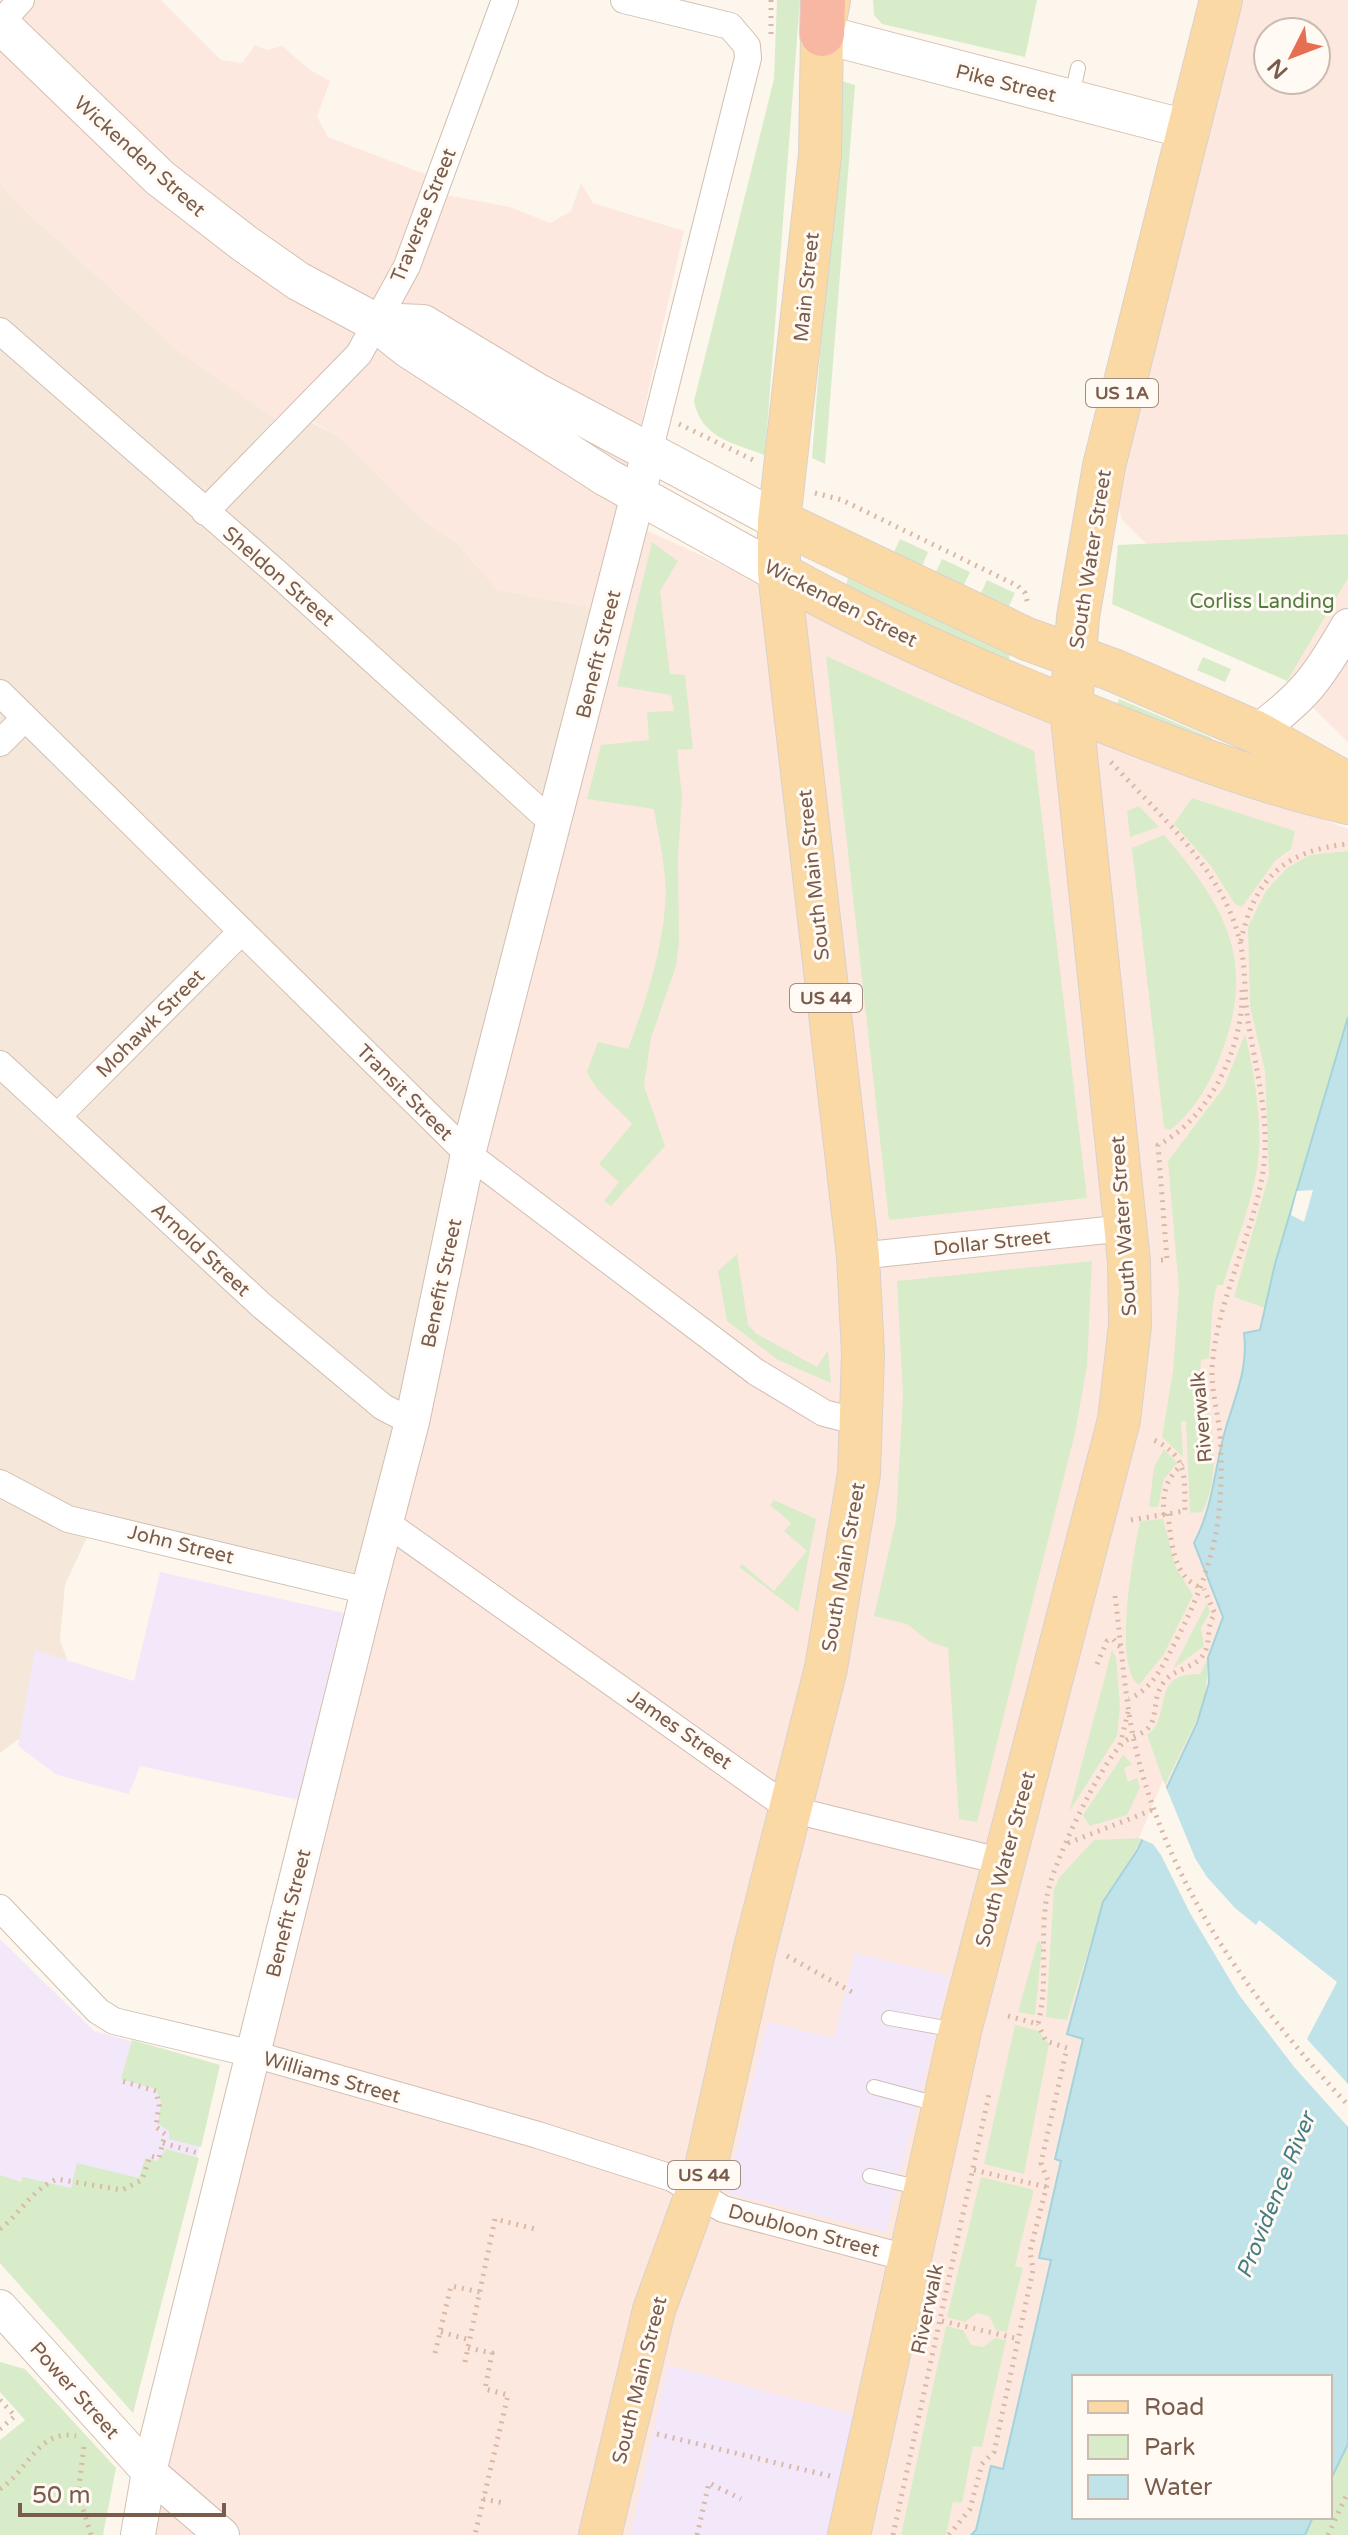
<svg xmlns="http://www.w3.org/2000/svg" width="1348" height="2535" font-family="'Varela Round',sans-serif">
  <rect width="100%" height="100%" fill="#fdf6ec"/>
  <!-- residential -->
  <path fill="#f5e8da" d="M0 183 15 201 185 356 339 437 427 523 455 541 498 590 596 608 363 1600 93 1524 65 1585 60 1640 68 1662 37 1725 0 1753Z"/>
  <!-- commercial -->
  <path fill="#fde8e0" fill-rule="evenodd" d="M0 0H161L221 60 242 63 255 45 267 50 282 46 310 70 330 81 317 117 328 137 440 180 446 195 510 207 550 223 571 211 581 183 593 203 684 231 620 518 596 608 498 590 455 541 427 523 339 437 296 412 282 424 185 356 15 201 0 183Z
    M1219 0H1348V742L1122 520 1118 504 1116 404ZM1268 32H1316V80H1268Z
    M644 529 1041 713 1348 829V2535H138L149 2472ZM1074 2377H1330V2517H1074Z"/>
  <!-- education -->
  <path fill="#f3e8fa" d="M160 1572 344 1613 299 1800 140 1766 129 1794 57 1775 18 1746 35 1650 134 1681Z
    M0 1939 94 2031 220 2065 133 2413 0 2263Z
    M855 1953 949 1976 886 2232 726 2193 767 2022 834 2038Z
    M668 2365 854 2415 834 2535H630Z"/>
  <!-- green -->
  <path fill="#d8ecc9" d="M777 0H800L765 455C733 443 701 438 694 401L774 79Z
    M873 0H1037L1025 57 882 24 874 15Z
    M841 81 855 85 825 464 812 458Z
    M1348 534V578L1287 681 1112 604 1118 545Z
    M900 539 928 552 922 566 894 552Z
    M652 542 678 561 660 591 670 674 685 675 693 749 677 750 682 796 678 858 679 943 676 966 651 1038 644 1086 665 1146 611 1206 604 1201 619 1182 599 1164 632 1124C616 1105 597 1094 587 1072L598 1042 628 1049C645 1003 661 956 665 907 668 875 659 840 654 809L587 799 601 745 649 740 647 712 674 711 671 695 617 686Z
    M942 559 970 572 964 585 936 572Z
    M848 578 1010 654 1008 662 846 585Z
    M987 580 1015 593 1009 606 981 593Z
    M826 656 1034 751 1087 1198 889 1220Z
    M1203 657 1231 669 1225 682 1197 670Z
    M1119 699 1212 738 1209 744 1116 708Z
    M1192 798 1295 831 1291 849 1275 861 1242 907 1235 904 1211 866 1174 824Z
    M1139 806 1159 827 1130 837 1127 811Z
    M1164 835C1227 908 1258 963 1219 1059 1210 1084 1191 1115 1170 1130L1164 1128 1132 848Z
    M1348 851V1017L1265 1308 1234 1297 1269 1175 1265 1071 1250 1006 1248 927 1266 891 1287 868 1310 855Z
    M1245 1034C1254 1070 1261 1115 1259 1152 1255 1197 1236 1242 1223 1285H1217C1210 1309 1212 1333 1209 1358L1201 1360 1199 1381 1206 1385C1210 1428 1223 1471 1202 1512L1190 1513 1186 1421H1181L1183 1457 1162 1437 1173 1371 1179 1290 1168 1161 1224 1087Z
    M737 1254 748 1325 757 1334 817 1367 828 1350 831 1383 778 1360 727 1321 718 1271Z
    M1092 1261 1087 1366 1075 1433 977 1822 959 1819 948 1648 930 1642 907 1624 874 1616 896 1520 903 1396 897 1281Z
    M1164 1449 1177 1463 1164 1479 1158 1507H1149L1154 1467Z
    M774 1500 816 1519 798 1612 739 1567 742 1564 774 1591 807 1551 784 1531 791 1523 770 1505Z
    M1163 1519 1176 1568 1193 1595 1164 1654 1139 1685C1112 1667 1134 1550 1140 1521Z
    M1207 1603 1210 1612 1201 1628 1204 1646 1173 1669Z
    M1112 1650 1116 1657 1120 1706 1117 1736 1069 1812Z
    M1208 1658 1205 1702 1165 1785 1147 1735C1174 1717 1148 1672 1200 1674Z
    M1123 1755 1132 1764 1124 1768 1128 1782 1137 1778 1140 1788 1127 1815 1090 1826 1083 1815Z
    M1143 1838 1103 1902 1067 2020 1046 2017 1054 1889 1059 1878 1094 1840Z
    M1038 1940 1042 1946 1035 2015 1018 2012Z
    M1015 2025 1039 2031 1049 2044 1024 2174 984 2164Z
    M132 2040 220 2065 201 2147 169 2139V2131L158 2124 161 2103 156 2089 121 2079Z
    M166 2149 199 2158 133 2413 0 2263V2175L21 2182 23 2177 71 2188 77 2163 139 2178 145 2158 157 2161Z
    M981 2177 1034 2190 1015 2266 1023 2268 1007 2332 996 2330 989 2316 977 2313 965 2322 947 2317Z
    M946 2326 963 2330 971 2345 983 2347 995 2338 1006 2340 982 2447 973 2446 962 2503 953 2502 946 2535H901Z
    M0 2362 25 2369 116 2468 103 2535H0V2440L25 2420 0 2392Z
    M1348 2444V2535H1305L1313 2517H1330V2481Z"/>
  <!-- water -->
  <path fill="#bfe3e8" stroke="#a5d3da" stroke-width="2" d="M1348 1017V2444L1330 2481V2377H1074V2517H1313L1305 2535H971L976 2530 991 2466 1003 2469 1051 2260 1039 2258 1061 2161 1055 2159 1083 2039 1067 2034 1103 1902 1138 1849 1197 1723 1209 1683 1208 1658 1223 1617 1194 1543C1216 1501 1214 1461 1229 1418 1238 1389 1248 1365 1244 1333L1260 1330 1275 1264Z"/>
  <!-- pier -->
  <path fill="#fdf6ec" d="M1313 1190 1304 1222 1291 1215 1297 1191Z
    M1163 1780 1195 1858 1207 1877 1235 1908 1256 1925 1259 1920 1337 1982 1307 2039 1348 2084V2127L1295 2068 1239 1995 1190 1913 1161 1855 1153 1844 1139 1838Z"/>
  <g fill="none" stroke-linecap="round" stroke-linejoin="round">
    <defs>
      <path id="service" d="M1071 99 1078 68
        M889 2018 956 2030
        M874 2087 941 2105
        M870 2176 921 2188"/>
      <path id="minor" d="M624 0 730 26 747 46 748 58 649 452
        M0 23 21 0
        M0 331 277 573 555 825
        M205 512 359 354 407 266 505 0
        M0 693 468 1154 756 1372 824 1413 863 1423
        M0 743 25 718
        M0 1064 261 1305 383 1407 412 1422
        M58 1116 242 931
        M858 1256 1126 1228
        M0 1483 68 1519 368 1591
        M388 1524 790 1809 1004 1862
        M0 1908 98 2011 114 2021 253 2054 538 2135 672 2178 723 2209 911 2259"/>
      <path id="tertiary" d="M1256 732C1305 696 1318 678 1348 626
        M0 2307 149 2472 222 2535
        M138 2535 149 2472 368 1591 412 1422 468 1154 649 452"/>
      <path id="secondary" d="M0 24 160 178 244 243 298 281 375 322 409 349 606 477 779 573
        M822 34 1190 130
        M375 322 423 324 536 392 779 521"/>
      <path id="primary" d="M779 521 1027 639 1113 670 1256 732 1348 784
        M779 573C873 626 972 669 1072 709 1162 745 1253 781 1348 803
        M600 2535 654 2310 706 2167 754 1952 826 1668 859 1474 863 1354 858 1256 779 573V521L820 155 822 34 829 1
        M849 2535 960 2031 1119 1420 1130 1325 1129 1262 1071 708 1078 617 1104 466 1221 0"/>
      <path id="motorway" d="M822 34 823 0"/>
    </defs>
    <!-- service casing -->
    <use href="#service" stroke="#d1beb0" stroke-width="16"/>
    <!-- minor casing -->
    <use href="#minor" stroke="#d1beb0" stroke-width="28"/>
    <!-- tertiary casing -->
    <use href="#tertiary" stroke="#d1beb0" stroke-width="36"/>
    <!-- secondary casing -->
    <use href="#secondary" stroke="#d6c0b0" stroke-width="40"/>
    <!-- primary casing -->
    <use href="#primary" stroke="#dad1cd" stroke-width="44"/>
    <!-- motorway casing -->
    <use href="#motorway" stroke="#dad1cd" stroke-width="46"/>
    <!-- path -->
    <path stroke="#d9b8a5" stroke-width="5" stroke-dasharray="2 6" stroke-linecap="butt" d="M771 0V35
      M679 424 753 460
      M815 493 842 500 1018 586 1025 593 1028 604
      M1111 762C1159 815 1224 871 1240 942 1246 968 1244 995 1248 1021 1256 1071 1272 1126 1262 1177 1251 1239 1220 1295 1213 1358 1209 1386 1218 1409 1220 1436 1225 1518 1214 1566 1177 1639 1164 1663 1154 1688 1129 1699
      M1241 941C1254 879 1285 850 1348 844
      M1161 1260H1167L1158 1145C1209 1119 1244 1047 1242 990
      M1168 1514C1171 1540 1173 1580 1203 1588
      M1164 1515C1162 1493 1166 1478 1183 1464
      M1131 1520 1185 1511C1184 1478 1189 1457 1154 1440
      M1115 1596C1121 1642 1124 1690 1133 1736 1163 1879 1250 2000 1348 2105
      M1097 1664 1107 1641 1113 1639 1120 1647
      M1120 1745 1128 1712
      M1068 1843 1155 1809
      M787 1956 852 1992
      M1008 2016 1038 2024C1049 1982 1039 1939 1047 1896 1052 1865 1100 1764 1123 1743 1131 1735 1147 1735 1152 1722 1157 1708 1154 1695 1164 1682 1173 1669 1195 1668 1203 1655 1212 1642 1205 1627 1215 1614L1204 1589
      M163 2143 198 2153
      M974 2170 1047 2187
      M0 2229C21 2213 31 2190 57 2179L122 2190 142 2180 150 2156 159 2158 165 2134 156 2127 159 2105 156 2091 118 2080
      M942 2321 1019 2339
      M441 2332 470 2340
      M468 2348 492 2353 485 2389 508 2395 475 2535
      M435 2353 451 2286 480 2292
      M465 2362 495 2219 539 2230
      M0 2400 15 2416 0 2429
      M657 2434 830 2476
      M84 2447 78 2493 91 2535
      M0 2489C27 2472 39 2428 76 2436
      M483 2499 504 2503
      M697 2535 709 2483 741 2499
      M893 2535 990 2090
      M949 2535 970 2509 982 2464 994 2452 1033 2270 1030 2251 1048 2181 1041 2163 1067 2048 1046 2041 1038 2024
      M1328 2535 1348 2492"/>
    <!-- service -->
    <use href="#service" stroke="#fff" stroke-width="14"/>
    <!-- minor -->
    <use href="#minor" stroke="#fff" stroke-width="26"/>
    <!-- tertiary -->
    <use href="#tertiary" stroke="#fff" stroke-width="34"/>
    <!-- secondary -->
    <use href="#secondary" stroke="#fff" stroke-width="38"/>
    <!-- primary -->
    <use href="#primary" stroke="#fbd9a5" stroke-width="42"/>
    <!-- motorway -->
    <use href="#motorway" stroke="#f7b7a3" stroke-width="44"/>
  </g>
  <g text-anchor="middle" stroke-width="6" stroke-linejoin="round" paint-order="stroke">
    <!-- shield labels -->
    <g fill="#fffaf3" stroke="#a28b7f" stroke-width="2">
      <rect x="1086" y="379" width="72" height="28" rx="6"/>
      <rect x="790" y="984" width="72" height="28" rx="6"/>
      <rect x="668" y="2161" width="72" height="28" rx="6"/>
    </g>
    <g font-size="18" font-weight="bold" fill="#7a5c4d">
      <text x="1122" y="399">US 1A</text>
      <text x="826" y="1004">US 44</text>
      <text x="704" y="2181">US 44</text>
    </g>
    <!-- street labels -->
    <g font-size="20" fill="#7a5c4d" stroke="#fffaf3">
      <text transform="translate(1006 83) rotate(14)" y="7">Pike Street</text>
      <text transform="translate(140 156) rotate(42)" y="7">Wickenden Street</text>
      <text transform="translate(423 215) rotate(-68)" y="7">Traverse Street</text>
      <text transform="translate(806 287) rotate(-84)" y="7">Main Street</text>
      <text transform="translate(1090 559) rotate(-81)" y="7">South Water Street</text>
      <text transform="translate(279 576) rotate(41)" y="7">Sheldon Street</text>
      <text transform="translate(841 603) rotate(27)" y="7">Wickenden Street</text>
      <text transform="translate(598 654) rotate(-76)" y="7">Benefit Street</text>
      <text transform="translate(813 875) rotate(-96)" y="7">South Main Street</text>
      <text transform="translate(150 1023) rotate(-45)" y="7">Mohawk Street</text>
      <text transform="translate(405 1092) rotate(45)" y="7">Transit Street</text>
      <text transform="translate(1123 1226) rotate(-94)" y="7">South Water Street</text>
      <text transform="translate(992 1242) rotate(-6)" y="7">Dollar Street</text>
      <text transform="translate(201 1249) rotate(43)" y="7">Arnold Street</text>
      <text transform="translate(441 1283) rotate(-78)" y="7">Benefit Street</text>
      <text transform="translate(1201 1417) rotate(-95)" y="7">Riverwalk</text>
      <text transform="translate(181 1544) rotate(14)" y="7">John Street</text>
      <text transform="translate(843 1567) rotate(-80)" y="7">South Main Street</text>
      <text transform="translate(680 1729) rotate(35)" y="7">James Street</text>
      <text transform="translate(1005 1859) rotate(-75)" y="7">South Water Street</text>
      <text transform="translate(288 1913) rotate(-76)" y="7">Benefit Street</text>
      <text transform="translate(332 2077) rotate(16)" y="7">Williams Street</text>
      <text transform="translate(804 2230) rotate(15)" y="7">Doubloon Street</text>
      <text transform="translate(927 2309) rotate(-78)" y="7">Riverwalk</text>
      <text transform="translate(639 2380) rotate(-76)" y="7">South Main Street</text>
      <text transform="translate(75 2390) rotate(48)" y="7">Power Street</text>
    </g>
    <!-- park labels -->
    <g font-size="20" fill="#537a41" stroke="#fffaf3">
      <text x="1262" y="608">Corliss Landing</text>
    </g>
    <!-- water labels -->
    <g font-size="22" font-style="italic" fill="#437c86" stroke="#fffaf3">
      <text transform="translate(1275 2195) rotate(-68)" y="8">Providence River</text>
    </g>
  </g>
  <!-- legend -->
  <rect x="1072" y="2375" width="260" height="144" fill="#fffaf3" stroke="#cabbb1" stroke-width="2"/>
  <rect x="1088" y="2401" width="40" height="12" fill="#fbd9a5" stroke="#cabbb1" stroke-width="2"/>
  <text x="1144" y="2415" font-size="24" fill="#7a5c4d">Road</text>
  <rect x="1088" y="2435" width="40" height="24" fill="#d8ecc9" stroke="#cabbb1" stroke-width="2"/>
  <text x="1144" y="2455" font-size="24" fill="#7a5c4d">Park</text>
  <rect x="1088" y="2475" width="40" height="24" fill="#bfe3e8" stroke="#cabbb1" stroke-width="2"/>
  <text x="1144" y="2495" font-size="24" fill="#7a5c4d">Water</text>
  <!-- north arrow -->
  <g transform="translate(1292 56) rotate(228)"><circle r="38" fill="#fffaf3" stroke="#cabbb1" stroke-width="2"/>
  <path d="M0-6L14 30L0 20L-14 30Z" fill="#e76f51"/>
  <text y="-12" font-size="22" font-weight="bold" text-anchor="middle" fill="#7a5c4d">N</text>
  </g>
  <!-- scale -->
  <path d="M20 2503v12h204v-12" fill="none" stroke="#7a5c4d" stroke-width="4"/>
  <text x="32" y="2503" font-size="24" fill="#7a5c4d" stroke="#fffaf3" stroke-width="6" paint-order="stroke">50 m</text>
</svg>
